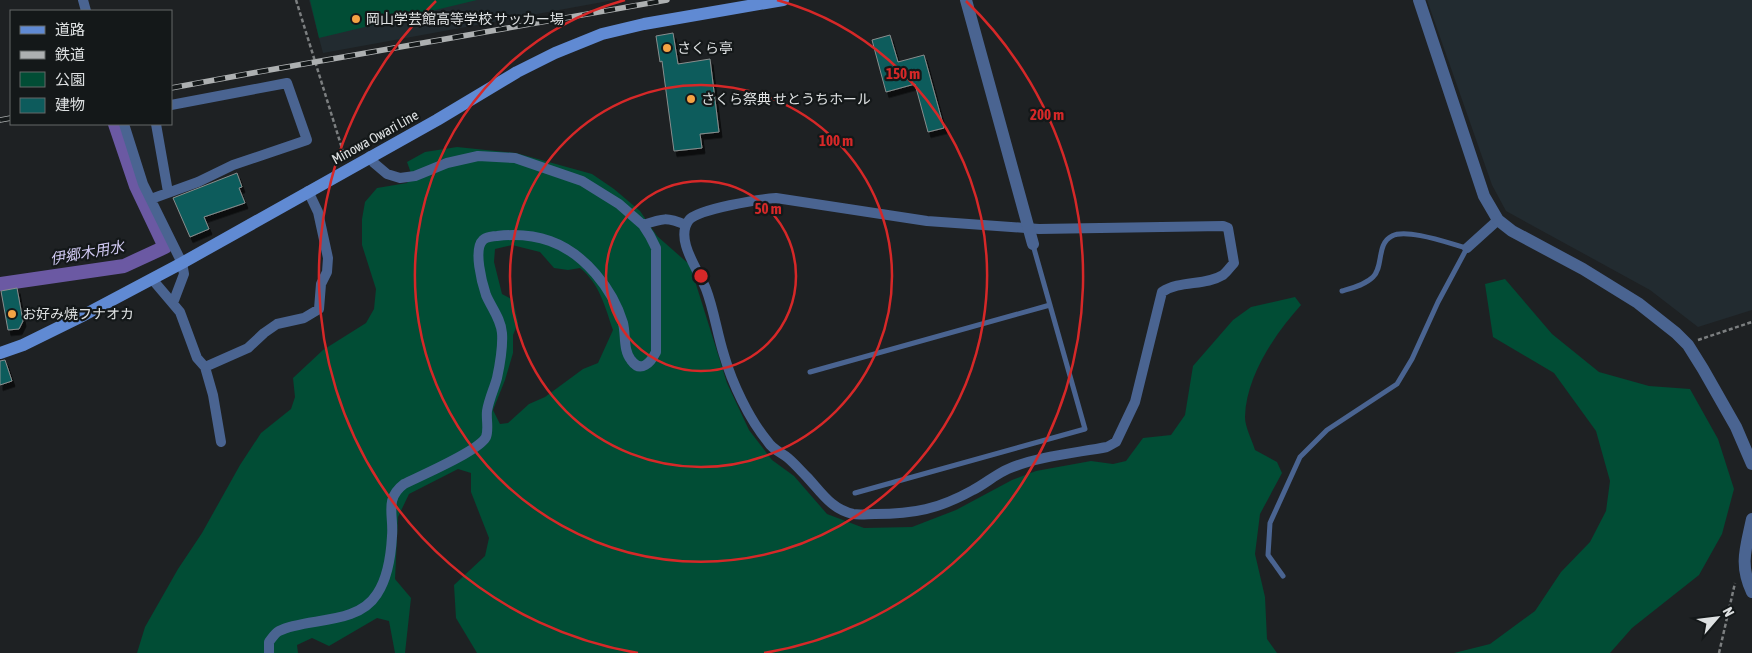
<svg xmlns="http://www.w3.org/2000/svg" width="1752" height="653" font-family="'Asap Condensed','Noto Sans JP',sans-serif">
  <defs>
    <filter id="shadow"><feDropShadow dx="3" dy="5.5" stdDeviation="0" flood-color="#0009"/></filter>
  </defs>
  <rect width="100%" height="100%" fill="#1e2123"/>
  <!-- built -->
  <path fill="#222b30" d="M309 0H614L323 53Z
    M1427 0H1752V310L1698 327 1650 290 1506 211 1492 185Z"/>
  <!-- green -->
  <path fill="#014d35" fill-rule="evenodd" d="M310 0H477L319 38Z
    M457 147 516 153 592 174 614 189 640 211 657 236 690 265 727 383 749 430 772 460 794 476 827 514 864 528 912 527 956 510 1012 480 1036 471 1091 461 1113 464 1126 461 1143 438 1171 435 1185 415 1193 366 1233 320 1251 307 1295 297 1301 305C1275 334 1246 376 1245 417 1245 427 1252 440 1255 450L1277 462 1282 473 1260 514 1255 554 1265 597 1267 639 1277 653H477L456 618 454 585 485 556 489 538 471 492V473L458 469 409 494 398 517 395 579 411 598 405 653H395L389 621 377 618 329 646 312 638 297 645 298 653H137L145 627 178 569 202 533 240 465 261 433 291 409 295 397 293 378 323 350 366 323 374 309 376 289 362 245V219L365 202 377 188 407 183 412 176 407 162 425 152ZM512 245 540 252 554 268 568 270 580 268C600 284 605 307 613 330L598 363 583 369 545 397 529 404 508 423 500 424 493 410 505 380 513 353V335L518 323 513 300 502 294 494 262 495 249Z
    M1505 279 1552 334 1599 372 1649 386 1690 389 1718 439 1734 489 1722 534 1699 575 1632 628 1610 653H1454L1490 644 1535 611 1561 572 1590 542 1606 511 1610 481 1596 431 1554 373 1493 337 1485 284Z"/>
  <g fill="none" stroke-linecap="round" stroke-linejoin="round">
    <!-- canal -->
    <path stroke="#6b59a3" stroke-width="14" d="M0 284 124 266 165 247 136 186 115 124"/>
  </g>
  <!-- building -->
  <path fill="#0d5b5c" stroke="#888d8d" filter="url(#shadow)" d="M673 33 678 64 710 59 719 132 700 134 702 148 674 151 662 61 660 62 656 36Z
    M890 35 898 62 924 55 944 128 928 132 915 84 886 92 872 40Z
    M237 173 242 187 239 188 245 203 204 217 209 229 190 237 173 198Z
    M17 288 23 321 19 329 8 330 1 291Z
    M5 360 12 381 0 385V361Z"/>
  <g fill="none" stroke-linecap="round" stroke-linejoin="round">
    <!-- path -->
    <path stroke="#7c7f80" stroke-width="2.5" stroke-dasharray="4 2.5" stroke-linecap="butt" d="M296 0 345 158
      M1698 340 1752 322
      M1719 653 1735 583"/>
    <!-- service -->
    <path stroke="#4a6491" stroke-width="5" d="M810 372 1050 305
      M855 493 1085 429 1033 245
      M1283 576 1268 555 1270 523 1300 457 1327 430 1397 384 1412 359 1438 302 1467 248C1451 244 1407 228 1392 236 1376 244 1384 266 1373 277 1365 285 1352 288 1342 291"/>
    <!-- minor -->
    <path stroke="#4a6491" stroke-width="10" d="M83 0 86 11
      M124 124 143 184 182 263 184 274 173 303
      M156 124 168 192
      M776 198 927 221 1039 229 1223 226 1228 228 1234 263C1230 267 1227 272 1223 275 1205 286 1180 280 1162 292L1135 402 1116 442 1107 447C1076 453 1038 456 1008 469 996 474 985 484 973 490 939 509 914 514 875 514 868 514 860 515 853 514 831 509 821 492 807 477 801 471 795 464 788 458 781 452 773 450 768 442 749 419 732 383 724 355 717 333 714 310 706 289 699 271 674 239 689 220 698 209 760 199 776 198Z
      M151 199 198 182 233 165 307 140 287 83 171 105
      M643 225C663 218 667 217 686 225
      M1467 248 1498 220
      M152 279 180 312 197 358 205 367 213 395 221 442
      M205 367 248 348 264 333 277 324 304 318 319 309 321 284 327 272 328 258 318 212 308 191
      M269 653V642C272 638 275 633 279 631 306 617 357 626 377 594 387 579 391 555 392 536 394 515 384 499 404 484 420 476 479 451 486 437 489 429 486 419 487 411 489 399 494 389 497 378 500 364 503 347 502 333 501 319 491 307 486 295 482 283 473 249 483 240 486 237 494 236 497 236 515 234 533 235 550 241 584 253 613 289 623 323 626 335 623 350 631 360 641 374 651 362 656 352V248L650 236 643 225 619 204 582 181 515 158 478 156 447 163 415 176 400 178 387 174 374 163 370 156"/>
    <!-- tertiary -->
    <path stroke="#4a6491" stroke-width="12" d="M966 0 1033 244
      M1419 0 1484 196 1498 220 1512 231 1583 269 1638 303 1676 333 1688 345 1703 369 1736 427 1752 464
      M1752 519C1746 548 1739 564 1752 592"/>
    <!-- secondary -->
    <path stroke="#608ad3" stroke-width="12" d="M0 353 23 345 84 315 182 263 437 120 517 72 555 53 602 34 644 24 783 0"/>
    <defs>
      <path id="rail" d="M171 88 258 72 667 0
        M0 120 11 118"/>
    </defs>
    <!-- rail casing -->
    <use href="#rail" stroke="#adb0b1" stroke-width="5.5"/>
    <!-- rail -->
    <use href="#rail" stroke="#141819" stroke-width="4" stroke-dasharray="11" stroke-linecap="butt"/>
  </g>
  <!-- distance rings -->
  <g fill="none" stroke="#d62828" stroke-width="2.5">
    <circle cx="701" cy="276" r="95"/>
    <circle cx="701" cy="276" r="191"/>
    <path d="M777 0A286 286 0 1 1 625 0"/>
    <path d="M638 653A382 382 0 0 1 436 1M966 1A382 382 0 0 1 764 653"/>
  </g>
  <!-- markers -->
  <g fill="#f4a344" stroke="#141819" stroke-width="2">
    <circle cx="356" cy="19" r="5"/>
    <circle cx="667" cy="48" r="5"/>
    <circle cx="691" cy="99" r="5"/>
    <circle cx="12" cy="314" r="5"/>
  </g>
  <g text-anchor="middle" stroke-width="4.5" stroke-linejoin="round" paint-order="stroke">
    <!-- poi labels -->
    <g font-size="14" fill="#dee1e2" stroke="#141819" text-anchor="start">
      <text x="366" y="24">岡山学芸館高等学校 サッカー場</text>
      <text x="677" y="53">さくら亭</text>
      <text x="701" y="104">さくら祭典 せとうちホール</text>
      <text x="22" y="319">お好み焼フナオカ</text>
    </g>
    <!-- street labels -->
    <g font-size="14" fill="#dee1e2" stroke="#141819">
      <text transform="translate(375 137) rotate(-29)" y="5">Minowa Owari Line</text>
    </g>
    <!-- water labels -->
    <g font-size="15" font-style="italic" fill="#d1caf3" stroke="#141819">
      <text transform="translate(87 253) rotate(-10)" y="5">伊郷木用水</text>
    </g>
  </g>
  <circle cx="701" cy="276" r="8" fill="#d62828" stroke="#141819" stroke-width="2.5"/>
  <g font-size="15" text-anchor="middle" font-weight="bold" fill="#d62828" stroke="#141819" stroke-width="4.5" stroke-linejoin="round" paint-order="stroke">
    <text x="903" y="79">150 m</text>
    <text x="1047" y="120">200 m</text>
    <text x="836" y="146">100 m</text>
    <text x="768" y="214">50 m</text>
  </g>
  <!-- legend -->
  <rect x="10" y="10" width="162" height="115" fill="#141819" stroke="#656869"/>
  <rect x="20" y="26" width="25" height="8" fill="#608ad3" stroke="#656869"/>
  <text x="55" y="35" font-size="15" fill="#dee1e2">道路</text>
  <rect x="20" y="51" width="25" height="8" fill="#adb0b1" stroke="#656869"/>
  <text x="55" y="60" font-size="15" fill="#dee1e2">鉄道</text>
  <rect x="20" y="72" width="25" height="15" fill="#014d35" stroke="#656869"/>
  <text x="55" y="85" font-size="15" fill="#dee1e2">公園</text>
  <rect x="20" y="98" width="25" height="15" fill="#0d5b5c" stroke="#656869"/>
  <text x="55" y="110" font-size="15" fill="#dee1e2">建物</text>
  <!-- north arrow -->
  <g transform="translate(1717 618) rotate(62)" stroke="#141819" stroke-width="4" paint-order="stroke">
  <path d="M0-4L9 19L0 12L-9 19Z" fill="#dee1e2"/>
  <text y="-8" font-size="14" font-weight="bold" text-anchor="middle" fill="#dee1e2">N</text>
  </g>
</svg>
